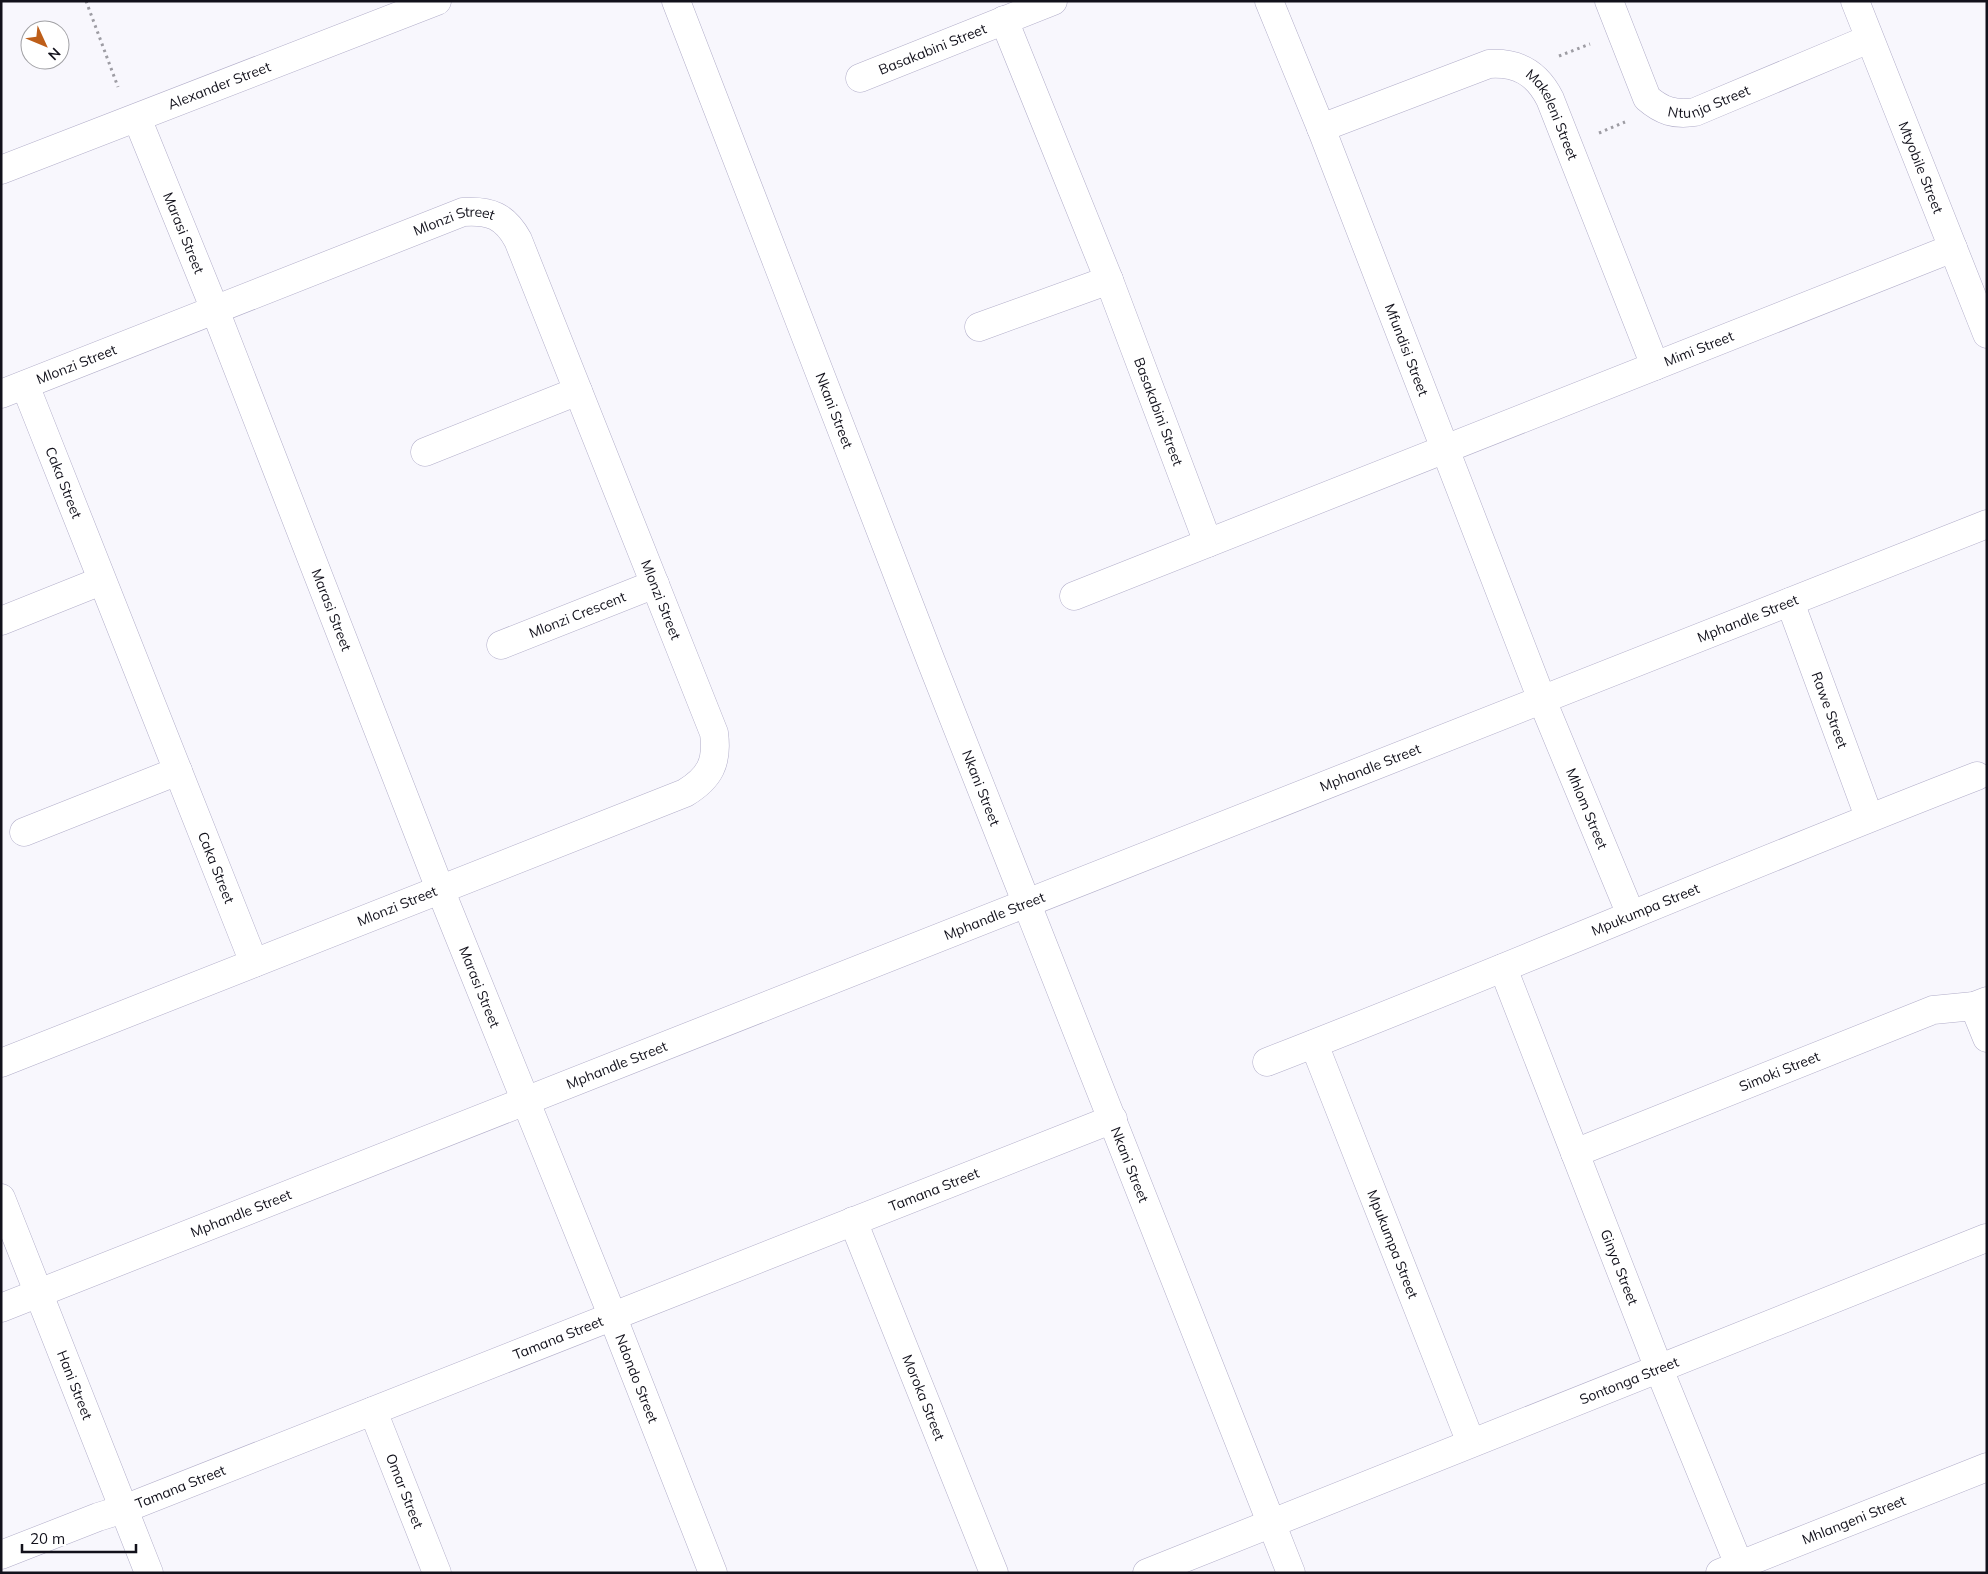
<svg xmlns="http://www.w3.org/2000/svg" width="1988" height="1574" font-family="Mulish,sans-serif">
  <rect width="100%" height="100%" fill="#f8f7fd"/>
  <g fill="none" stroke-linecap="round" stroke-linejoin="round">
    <defs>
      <g id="street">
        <path id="s1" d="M676 1 931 661 1291 1573"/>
        <path id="s2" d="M1269 1 1321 128 1542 700 1631 915"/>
        <path id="s3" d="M1609 1 1647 98C1662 111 1674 115 1695 112L1869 39"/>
        <path id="s4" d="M1855 1 1987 334"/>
        <path id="s5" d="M1004 20 1109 280 1208 543"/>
        <path id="s6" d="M860 78 1053 1"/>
        <path id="s7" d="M137 118 215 310 440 889 606 1300 713 1573"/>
        <path id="s8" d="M1321 128 1489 64C1518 62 1537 73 1550 99L1655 366"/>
        <path id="s9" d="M1 170 437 1"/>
        <path d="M979 327 1109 280"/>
        <path id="s10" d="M25 385 254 963"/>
        <path id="s11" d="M1 394 463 212C490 210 505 216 518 240L714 733C718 762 710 778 685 793L1 1063"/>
        <path d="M425 452 578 391"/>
        <path id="s12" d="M1074 596 1953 248"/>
        <path id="s13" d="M1790 602 1869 817"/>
        <path d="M1 621 101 581"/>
        <path id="s14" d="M501 645 655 584"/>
        <path d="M24 832 178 771"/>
        <path id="s15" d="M1503 968 1659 1369 1739 1565"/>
        <path d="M1974 1006 1987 1038"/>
        <path id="s16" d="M1314 1044 1471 1443"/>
        <path id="s17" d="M1267 1062C1505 970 1739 868 1977 776"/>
        <path id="s18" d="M1575 1153 1933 1010 1974 1006 1987 1001"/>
        <path id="s19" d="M1 1198 149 1573"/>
        <path id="s20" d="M853 1221 994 1573"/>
        <path id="s21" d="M1 1308 1987 524"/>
        <path id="s22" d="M373 1411 437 1573"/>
        <path id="s23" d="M1 1555 98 1517 124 1509 1113 1119"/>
        <path id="s24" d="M1147 1573 1986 1238"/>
        <path id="s25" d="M1720 1573 1987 1467"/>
      </g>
    </defs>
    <!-- street casing -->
    <use href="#street" stroke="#b1adc9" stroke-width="29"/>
    <!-- path -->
    <path stroke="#9d9ca3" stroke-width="3" stroke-dasharray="2.5 4" stroke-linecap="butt" d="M86 1 118 87
      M1559 56 1590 44
      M1599 133 1625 122"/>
    <!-- street -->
    <use href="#street" stroke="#fff" stroke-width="28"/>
  </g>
  <g text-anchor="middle" stroke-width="5" stroke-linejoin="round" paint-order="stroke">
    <!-- street labels -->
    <g font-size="14" fill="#12111b" stroke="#fff">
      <text dy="5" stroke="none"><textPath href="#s6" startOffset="78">Basakabini Street</textPath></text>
      <text dy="5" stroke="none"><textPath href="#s9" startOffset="234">Alexander Street</textPath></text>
      <text dy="5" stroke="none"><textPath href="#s3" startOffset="172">Ntunja Street</textPath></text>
      <text dy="5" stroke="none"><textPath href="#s8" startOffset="270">Makeleni Street</textPath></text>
      <text dy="5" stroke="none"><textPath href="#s4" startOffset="179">Mtyobile Street</textPath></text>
      <text dy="5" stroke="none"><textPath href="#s11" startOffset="486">Mlonzi Street</textPath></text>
      <text dy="5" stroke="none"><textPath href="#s7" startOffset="124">Marasi Street</textPath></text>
      <text dy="5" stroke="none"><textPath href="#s12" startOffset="672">Mimi Street</textPath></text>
      <text dy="5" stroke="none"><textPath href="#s2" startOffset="375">Mfundisi Street</textPath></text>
      <text dy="5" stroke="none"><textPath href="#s11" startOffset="81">Mlonzi Street</textPath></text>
      <text dy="5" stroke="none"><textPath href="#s1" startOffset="439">Nkani Street</textPath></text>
      <text dy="5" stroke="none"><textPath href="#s5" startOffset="421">Basakabini Street</textPath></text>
      <text dy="5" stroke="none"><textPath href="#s10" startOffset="105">Caka Street</textPath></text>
      <text dy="5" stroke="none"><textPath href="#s11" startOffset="950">Mlonzi Street</textPath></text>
      <text dy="5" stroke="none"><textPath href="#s7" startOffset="529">Marasi Street</textPath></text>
      <text dy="5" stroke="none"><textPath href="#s14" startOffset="82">Mlonzi Crescent</textPath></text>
      <text dy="5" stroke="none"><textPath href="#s21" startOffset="1878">Mphandle Street</textPath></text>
      <text dy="5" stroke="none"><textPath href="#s13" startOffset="115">Rawe Street</textPath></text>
      <text dy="5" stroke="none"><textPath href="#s21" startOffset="1472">Mphandle Street</textPath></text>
      <text dy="5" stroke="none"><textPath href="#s1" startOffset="844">Nkani Street</textPath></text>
      <text dy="5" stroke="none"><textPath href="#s2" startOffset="868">Mhlom Street</textPath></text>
      <text dy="5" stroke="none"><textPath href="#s10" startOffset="519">Caka Street</textPath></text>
      <text transform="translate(397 906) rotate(-22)" y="5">Mlonzi Street</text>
      <text dy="5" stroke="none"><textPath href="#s17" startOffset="408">Mpukumpa Street</textPath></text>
      <text dy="5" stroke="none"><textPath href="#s21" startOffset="1068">Mphandle Street</textPath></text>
      <text dy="5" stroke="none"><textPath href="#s7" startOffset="934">Marasi Street</textPath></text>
      <text dy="5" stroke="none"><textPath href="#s21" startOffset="662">Mphandle Street</textPath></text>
      <text dy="5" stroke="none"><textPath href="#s18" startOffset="220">Simoki Street</textPath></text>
      <text dy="5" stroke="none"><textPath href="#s1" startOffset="1249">Nkani Street</textPath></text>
      <text dy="5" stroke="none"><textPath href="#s23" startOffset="1002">Tamana Street</textPath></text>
      <text dy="5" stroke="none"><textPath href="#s21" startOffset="258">Mphandle Street</textPath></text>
      <text dy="5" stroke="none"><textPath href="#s16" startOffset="215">Mpukumpa Street</textPath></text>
      <text dy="5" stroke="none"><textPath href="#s15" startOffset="321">Ginya Street</textPath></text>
      <text dy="5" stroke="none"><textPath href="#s23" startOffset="598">Tamana Street</textPath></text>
      <text dy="5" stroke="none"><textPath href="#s7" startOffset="1356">Ndondo Street</textPath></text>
      <text dy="5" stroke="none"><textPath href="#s24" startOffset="519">Sontonga Street</textPath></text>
      <text dy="5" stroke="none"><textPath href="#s19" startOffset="201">Hani Street</textPath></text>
      <text dy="5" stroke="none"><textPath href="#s20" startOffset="190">Moroka Street</textPath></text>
      <text dy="5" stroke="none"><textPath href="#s23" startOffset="192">Tamana Street</textPath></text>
      <text dy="5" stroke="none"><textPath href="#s22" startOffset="86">Omar Street</textPath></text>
      <text dy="5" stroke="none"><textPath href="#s25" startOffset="144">Mhlangeni Street</textPath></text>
    </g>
  </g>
  <!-- border -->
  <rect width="1988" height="1574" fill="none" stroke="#12111b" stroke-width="5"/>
  <!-- north arrow -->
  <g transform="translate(45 45) rotate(134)"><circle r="24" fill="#ffffff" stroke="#a0a0a4"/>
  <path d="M0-4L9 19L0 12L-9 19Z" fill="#be5e19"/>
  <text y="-8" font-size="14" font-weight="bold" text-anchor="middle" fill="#12111b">N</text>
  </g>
  <!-- scale -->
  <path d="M22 1544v8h114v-8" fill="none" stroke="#12111b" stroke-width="2.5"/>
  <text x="30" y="1544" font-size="15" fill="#12111b" stroke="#ffffff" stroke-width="4" paint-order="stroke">20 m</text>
</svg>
